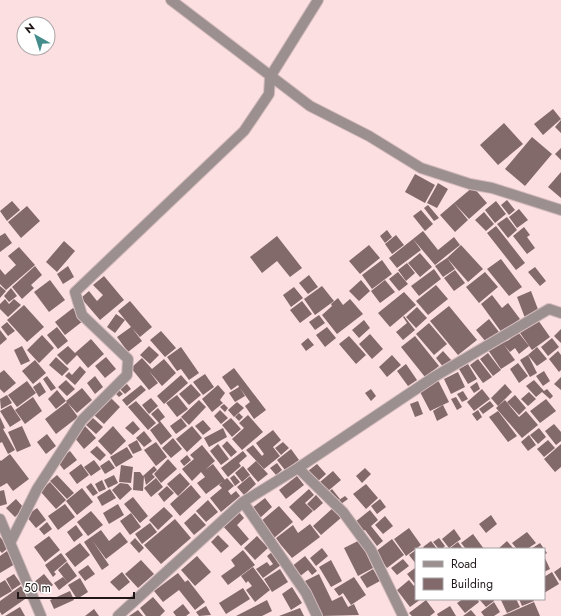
<svg xmlns="http://www.w3.org/2000/svg" width="561" height="616" font-family="Jost,sans-serif">
  <rect width="100%" height="100%" fill="#fcdfe0"/>
  <!-- building -->
  <path fill="#82696a" d="M553 109 561 119 543 135 534 124Z
    M561 120V133L555 127Z
    M504 123 523 144 498 165 480 145Z
    M532 137 552 154 525 186 505 169Z
    M561 148V160L555 154Z
    M561 172V198L548 187Z
    M415 174 435 185 425 203 405 192Z
    M438 183 448 189 437 208 427 203Z
    M473 187 487 203 469 219 454 203Z
    M507 200 515 210 509 215 501 205Z
    M12 201 20 210 7 221 0 211Z
    M496 201 506 214 495 223 485 210Z
    M454 203 468 220 455 232 440 215Z
    M428 205 439 218 434 221 424 208Z
    M27 206 40 221 21 238 8 222Z
    M519 209 528 220 517 228 509 217Z
    M421 210 433 224 425 231 413 216Z
    M484 212 494 224 486 231 475 220Z
    M507 217 517 230 508 238 497 224Z
    M496 226 525 263 516 270 487 233Z
    M524 227 530 235 527 237 535 248 527 254 513 236Z
    M387 230 392 237 385 243 380 236Z
    M423 231 438 250 454 237 460 245 446 256 445 255 446 256 435 265 413 239Z
    M5 233 12 243 0 252V236Z
    M396 235 404 245 392 254 385 244Z
    M277 236 302 268 290 277 277 261 262 273 250 257Z
    M413 239 421 250 397 268 389 258Z
    M64 241 75 251 57 272 46 262Z
    M369 245 380 258 360 274 349 261Z
    M461 245 483 269 468 282 447 258Z
    M19 247 35 265 6 290 0 284V269L5 275 16 265 8 256Z
    M420 253 432 267 420 277 408 263Z
    M447 258 455 269 443 277 435 266Z
    M501 259 522 287 509 296 487 269Z
    M382 260 392 274 372 289 362 275Z
    M407 263 415 273 406 281 398 270Z
    M35 266 42 275 31 285 34 288 22 299 12 287Z
    M68 266 74 277 63 284 57 274Z
    M535 267 546 281 540 286 528 272Z
    M434 269 441 279 419 296 411 286Z
    M455 270 465 283 454 291 444 278Z
    M398 272 408 284 399 291 389 279Z
    M485 272 498 287 479 303 466 287Z
    M309 275 318 287 308 294 299 283Z
    M104 276 124 300 100 320 81 298 89 291 97 301 103 295 93 285Z
    M50 280 65 300 49 312 34 292Z
    M361 280 370 291 359 301 349 291Z
    M385 280 395 292 380 303 371 291Z
    M436 285 448 299 428 315 416 301Z
    M0 286 6 291 0 298Z
    M322 286 334 301 315 315 304 299Z
    M294 287 303 298 291 307 283 295Z
    M11 288 17 296 9 302 4 296Z
    M531 291 539 312 525 318 517 297Z
    M404 292 416 305 390 327 378 313Z
    M492 295 502 308 508 303 520 319 502 333 481 304Z
    M338 298 343 305 350 299 363 314 337 334 322 315 332 306 331 304Z
    M5 299 9 304 14 299 21 305 8 317 0 309V304Z
    M130 301 152 327 140 337 132 328 142 341 128 352 117 337 131 327 118 311Z
    M302 301 312 314 300 323 290 310Z
    M24 305 44 327 27 342 7 320Z
    M449 306 477 340 458 355 430 321Z
    M417 307 427 318 416 328 406 317Z
    M73 308 83 321 65 335 55 322Z
    M116 314 125 320 115 333 107 327Z
    M319 315 325 323 315 330 309 322Z
    M404 316 415 330 403 340 396 332 407 323 403 317Z
    M489 319 499 332 486 342 476 330Z
    M364 320 370 328 359 338 352 330Z
    M538 320 550 337 532 350 520 333Z
    M7 322 15 331 8 336 1 327Z
    M429 323 447 344 434 355 416 334Z
    M57 327 68 341 58 349 47 335Z
    M327 327 336 338 325 347 316 335Z
    M561 329V343L554 336Z
    M0 330 7 339 0 345Z
    M161 331 176 348 165 357 150 340Z
    M518 332 529 346 519 354 515 348 510 352 504 345 515 360 501 369 488 350 509 340Z
    M370 334 383 349 372 359 359 344Z
    M42 335 54 348 39 363 27 350Z
    M349 336 366 355 356 364 339 344Z
    M415 336 439 366 425 377 401 347Z
    M308 338 314 345 306 351 301 344Z
    M552 338 559 347 548 356 541 347Z
    M91 339 104 354 88 368 77 355 67 365 57 355 68 346 75 353Z
    M22 346 30 361 21 365 14 350Z
    M149 346 159 355 150 364 140 355Z
    M181 347 199 373 189 380 181 369 177 371 167 357Z
    M537 347 547 359 537 366 528 355Z
    M443 351 452 361 444 368 436 358Z
    M558 351 561 355V370L559 372 549 359Z
    M488 353 501 370 493 376 480 359Z
    M392 355 401 365 387 377 379 367Z
    M528 355 537 373 530 377 520 360Z
    M56 357 69 369 62 376 49 365Z
    M106 357 116 369 105 378 95 366Z
    M142 358 152 369 164 359 176 373 162 386 149 371 158 383 149 390 131 368Z
    M478 359 492 377 483 383 470 365Z
    M35 360 46 373 33 384 22 371Z
    M518 363 528 376 519 383 510 369Z
    M406 364 417 380 408 386 397 371Z
    M468 364 477 379 468 384 459 369Z
    M80 366 86 372 75 385 65 376 69 372 72 375Z
    M234 368 266 410 254 419 245 406 250 402 240 388 245 396 235 402 229 393 239 387 238 385 231 390 222 377Z
    M4 370 16 383 4 393 0 389V373Z
    M544 371 550 381 543 386 536 376Z
    M458 372 465 387 451 394 444 379Z
    M205 374 214 387 203 395 193 382Z
    M181 375 188 383 164 404 157 396Z
    M47 376 56 388 51 391 43 379Z
    M95 376 103 387 95 394 87 383Z
    M561 377V390L554 384Z
    M66 380 75 389 67 396 58 387Z
    M438 380 449 402 430 411 419 390Z
    M534 380 544 391 547 389 553 396 550 399 542 392 536 397 526 386Z
    M27 381 36 393 17 407 8 395Z
    M40 382 46 392 39 397 33 387Z
    M477 382 480 389 474 393 470 387Z
    M127 384 131 389 125 394 120 389Z
    M191 384 201 395 189 405 179 394Z
    M505 384 512 392 498 406 491 398Z
    M141 385 146 390 127 406 122 400Z
    M218 385 225 393 220 400 223 403 212 412 202 399Z
    M82 388 92 400 77 413 66 401Z
    M371 389 376 396 371 401 365 393Z
    M482 389 490 399 474 411 467 402Z
    M57 390 66 401 56 409 48 399Z
    M119 390 123 394 119 397 115 393Z
    M463 391 468 399 462 402 457 394Z
    M529 392 536 399 528 406 521 399Z
    M7 395 12 403 1 409 0 399Z
    M177 395 188 409 177 417 166 403Z
    M515 395 526 408 519 415 507 402Z
    M33 397 42 411 25 424 15 410Z
    M456 397 462 407 457 410 451 399Z
    M111 398 120 407 104 424 94 415Z
    M151 398 158 406 149 414 142 405Z
    M546 399 556 411 540 423 530 411Z
    M199 400 206 407 189 425 181 417Z
    M505 400 519 417 526 411 538 425 522 438 496 408Z
    M136 401 156 423 148 430 128 407Z
    M418 401 423 414 415 417 410 404Z
    M490 401 494 406 483 414 479 409Z
    M67 402 78 417 56 434 45 419Z
    M237 402 244 408 234 417 228 410Z
    M224 404 228 408 225 412 220 407Z
    M11 405 21 420 10 427 0 411Z
    M443 405 448 415 437 421 433 411Z
    M158 408 165 417 160 421 172 436 161 445 150 430 159 423 151 414Z
    M220 410 228 418 221 424 214 416Z
    M478 410 482 417 477 421 472 414Z
    M498 411 517 436 508 442 489 417Z
    M239 413 243 417 239 421 235 417Z
    M248 415 263 432 242 450 232 439 244 428 239 423Z
    M0 417 5 428 3 429 15 450 8 454 2 442 0 443Z
    M93 418 103 427 96 434 86 425Z
    M181 418 187 426 176 434 170 426Z
    M231 418 241 429 232 437 222 425Z
    M203 420 211 429 203 435 195 426Z
    M133 421 140 429 133 435 125 428Z
    M554 424 561 432V441L556 445 545 431Z
    M22 426 31 446 17 452 8 432Z
    M85 426 96 438 84 449 73 436Z
    M113 426 126 441 111 455 98 441Z
    M192 426 202 438 187 452 176 439Z
    M223 428 227 437 209 447 204 438Z
    M539 428 546 437 538 444 530 435Z
    M273 430 281 440 273 447 280 456 264 469 246 450 253 445 262 456 264 454 256 443Z
    M144 431 152 441 144 447 136 438Z
    M47 434 56 446 46 454 37 442Z
    M529 435 536 445 528 451 521 442Z
    M173 438 182 449 171 458 162 448Z
    M137 440 142 450 133 454 128 445Z
    M548 440 555 448 544 457 537 449Z
    M227 441 237 452 231 457 222 446Z
    M156 442 167 457 156 466 144 450Z
    M283 442 289 448 281 455 275 448Z
    M218 444 229 459 221 465 210 451Z
    M561 444V467L555 472 544 459Z
    M202 445 215 461 205 470 213 464 225 480 206 494 197 483 205 477 201 472 192 481 182 469 194 459 190 455Z
    M97 446 106 455 100 461 90 452Z
    M127 447 133 457 116 467 110 457Z
    M291 449 299 460 285 470 277 460Z
    M70 451 77 460 64 470 57 461Z
    M243 451 247 456 239 463 241 466 228 477 221 468Z
    M10 454 29 479 13 491 7 483 0 487V460L1 461Z
    M187 455 191 460 184 466 180 461Z
    M168 459 177 469 161 483 154 474Z
    M94 460 101 469 91 476 84 467Z
    M109 460 115 468 105 474 100 466Z
    M256 461 268 474 258 482 247 469Z
    M277 463 282 470 276 475 270 468Z
    M81 464 89 475 77 484 69 473Z
    M317 464 326 474 317 482 308 471Z
    M121 465 133 467 131 483 119 482Z
    M154 466 157 470 152 474 155 477 146 485 144 476 143 491 133 490 134 472H140L143 476Z
    M243 466 250 475 242 482 235 473Z
    M365 468 371 474 362 483 356 476Z
    M333 471 341 480 328 491 320 482Z
    M180 473 190 484 178 496 167 484Z
    M57 475 74 493 67 499 50 481Z
    M114 475 118 483 108 488 104 480Z
    M234 475 240 482 235 486 230 478Z
    M250 476 256 484 244 495 237 487Z
    M297 476 304 485 286 499 279 490Z
    M156 478 163 487 151 497 144 488Z
    M227 478 234 486 228 491 231 495 236 491 240 496 221 512 210 498 222 488 219 485Z
    M102 480 106 489 99 492 95 484Z
    M50 482 66 500 56 509 40 491Z
    M91 483 98 493 93 496 86 487Z
    M120 483 128 484 132 489 120 500 112 490Z
    M366 484 378 498 366 509 353 494Z
    M191 485 201 497 180 516 170 504Z
    M167 486 174 493 164 502 158 494Z
    M82 488 93 502 77 515 66 501Z
    M110 489 116 498 102 506 97 497Z
    M309 489 314 495 305 503 313 511 302 521 289 507Z
    M332 489 340 499 338 500 326 494Z
    M4 490 7 504 0 506V491Z
    M316 495 323 503 314 511 307 504Z
    M345 496 348 499 341 504 339 500Z
    M133 497 148 516 140 523 124 504Z
    M265 498 272 507 260 518 252 508Z
    M16 499 24 508 15 517 6 508Z
    M380 499 386 507 377 514 371 506Z
    M208 500 218 512 206 522 196 511Z
    M65 504 75 517 58 530 48 516Z
    M118 504 124 515 109 524 103 513Z
    M279 506 293 522 274 538 260 522Z
    M164 507 173 516 158 530 149 520Z
    M334 507 342 517 321 535 313 526Z
    M37 508 46 520 36 528 26 516Z
    M370 510 378 520 371 526 383 541 377 546 365 530 363 531 355 522Z
    M91 511 103 525 88 536 77 522Z
    M238 511 244 518 237 525 249 539 241 546 222 525Z
    M131 513 141 527 130 535 120 521Z
    M195 513 206 525 194 535 184 523Z
    M491 515 497 524 486 533 479 524Z
    M385 516 393 526 383 534 375 525Z
    M175 519 191 538 161 564 144 545Z
    M47 522 52 529 44 535 39 529Z
    M150 523 157 532 142 544 135 534Z
    M310 524 320 537 292 558 281 545 290 538 281 545 276 538 293 525 298 533Z
    M76 525 83 535 74 542 67 532Z
    M409 528 421 545 406 556 394 539Z
    M454 529 461 539 449 548 442 539Z
    M101 530 109 541 120 532 128 542 106 559 92 540 109 565 102 570 84 542Z
    M527 532 536 543 527 549H517L512 543Z
    M473 534 484 549H466L461 543Z
    M218 535 229 546 221 553 211 542Z
    M49 536 60 550 45 562 34 547Z
    M257 536 268 548 255 560 244 548Z
    M0 537 9 547 2 553 0 551Z
    M135 538 144 548 139 553 130 543Z
    M439 538 445 546 443 548 444 549H439L433 542Z
    M392 539 404 555 387 568 375 552Z
    M360 540 373 568 358 576 344 548Z
    M431 541 437 549H425L423 547Z
    M507 541 514 549H498Z
    M458 542 463 549H449Z
    M80 543 90 555 75 567 65 554Z
    M540 543 547 553 544 555V549H531Z
    M322 548 328 556 316 566 310 558Z
    M243 550 255 565 228 585 221 576 235 566 231 560Z
    M416 550V564L409 555Z
    M7 551 15 564 0 573V556Z
    M272 552 281 565 263 578 256 569 267 562 270 566 273 564 267 556Z
    M61 553 67 561 54 572 56 574 53 577 45 565Z
    M197 556 211 572 195 586 181 570Z
    M305 556 317 571 312 575 308 570 299 577 291 567Z
    M544 556 550 569 544 572Z
    M403 559 409 566 397 575 391 568Z
    M141 560 154 574 138 588 125 574Z
    M331 560 342 581 331 587 319 567Z
    M67 562 77 576 68 583 58 570Z
    M88 565 95 574 85 581 78 572Z
    M253 567 270 590 255 602 246 590 252 586 248 581 246 583 241 576Z
    M561 567V580L560 581 554 572Z
    M415 568 416 599H421L410 607 397 590 409 580 414 586 415 584 407 574Z
    M280 569 288 582 272 592 264 579Z
    M373 569 380 581 367 588 360 577Z
    M122 572 130 582 119 591 110 582Z
    M552 572 559 584 544 593V577Z
    M178 573 185 582 188 580 205 602 195 610 179 590 163 602 154 591Z
    M14 574 21 584 12 590 6 579Z
    M44 574 53 585 42 594 33 583Z
    M319 574 332 601 342 596 348 607 354 604 359 615 321 616 305 581Z
    M63 577 68 583 59 590 54 583Z
    M354 577 366 595 351 605 343 593 339 596 334 589Z
    M80 578 88 592 77 599 68 585Z
    M5 580 12 591 0 598V583Z
    M21 586 28 597 2 615 0 612V601Z
    M292 587 302 603 291 610 282 594Z
    M243 588 250 599 226 614 219 603Z
    M70 591 74 600 54 609 50 600Z
    M153 597 165 611 160 616H146L140 608Z
    M463 599H477L479 602 465 613 457 603Z
    M479 599H493L494 601 486 607Z
    M503 599H516L520 607 507 613 501 600Z
    M519 599H533L534 601 522 606Z
    M267 600 272 611 262 616H236Z
    M426 600 435 612 430 616H412L409 613Z
    M494 602 500 612 494 616H484L481 612Z
    M534 602 540 616H502Z
    M183 604 190 613 186 616H176L173 612Z
    M206 606 211 615 199 616 196 612Z
    M450 606 456 616H438L437 614Z
    M20 607 25 616H5Z
    M300 608 304 616H279Z
    M94 609 99 616H85Z
    M138 610 143 616H129Z
    M471 610 476 616H463Z"/>
  <g fill="none" stroke-linecap="round" stroke-linejoin="round">
    <defs>
      <path id="street" d="M171 0 310 106 369 136 421 168 470 184 492 188 561 210
        M298 468 343 512 371 550 403 616
        M243 502 306 593 317 616
        M0 519 41 616
        M11 541 37 489 82 420 127 375 128 359 82 315 75 292 244 131 269 94 270 77 318 0
        M118 616 243 502 298 468 434 377 549 309 561 313"/>
    </defs>
    <!-- street casing -->
    <use href="#street" stroke="#d5bbbc" stroke-width="12"/>
    <!-- street -->
    <use href="#street" stroke="#9b8f90" stroke-width="10"/>
  </g>
  <!-- legend -->
  <rect x="415" y="548" width="130" height="52" fill="#ffffff" stroke="#a6a2a3"/>
  <rect x="423" y="561" width="20" height="6" fill="#9b8f90" stroke="#a6a2a3"/>
  <text x="451" y="568" font-size="12" fill="#211718">Road</text>
  <rect x="423" y="578" width="20" height="12" fill="#82696a" stroke="#a6a2a3"/>
  <text x="451" y="588" font-size="12" fill="#211718">Building</text>
  <!-- north arrow -->
  <g transform="translate(36 36) rotate(321)"><circle r="19" fill="#ffffff" stroke="#a6a2a3"/>
  <path d="M0-3L7 15L0 10L-7 15Z" fill="#458d8c"/>
  <text y="-6" font-size="11" font-weight="bold" text-anchor="middle" fill="#211718">N</text>
  </g>
  <!-- scale -->
  <path d="M18 592v6h116v-6" fill="none" stroke="#211718" stroke-width="2"/>
  <text x="24" y="592" font-size="12" fill="#211718" stroke="#ffffff" stroke-width="3" paint-order="stroke">50 m</text>
</svg>
